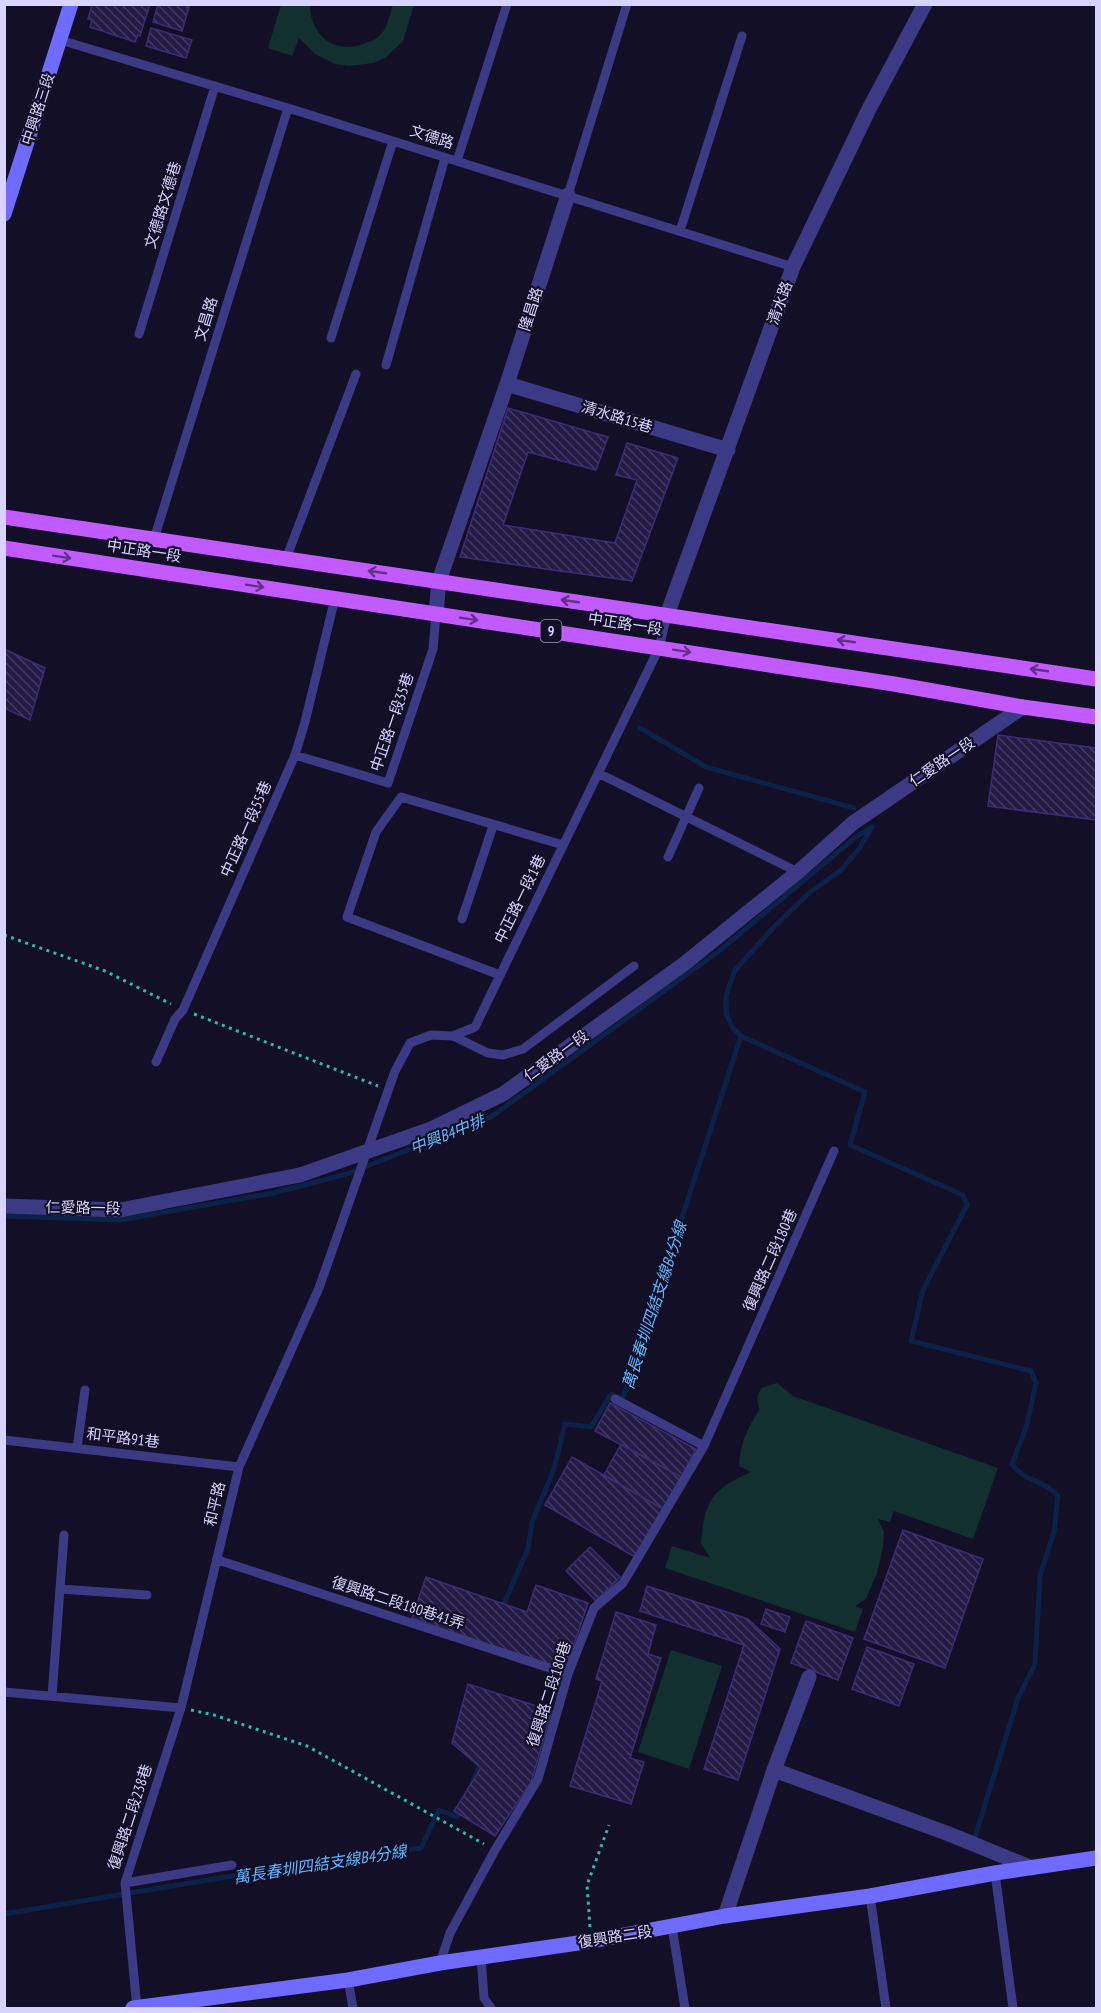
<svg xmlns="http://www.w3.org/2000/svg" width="1101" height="2013" font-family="'PT Sans Narrow','Noto Sans TC',sans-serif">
  <defs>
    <pattern id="building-back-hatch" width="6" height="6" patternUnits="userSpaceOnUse" patternTransform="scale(1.5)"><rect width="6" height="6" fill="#241b47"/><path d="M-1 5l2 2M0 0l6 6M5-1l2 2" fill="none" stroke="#433b63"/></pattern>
  </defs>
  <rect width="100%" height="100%" fill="#130f26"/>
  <!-- green -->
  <path fill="#12302f" d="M281 5H310C310 34 334 55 363 44 367 42 373 41 377 38 387 31 389 16 393 5H414L403 41 385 58 373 63 349 66 335 64 315 54 299 38 292 56 268 48Z
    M777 1383 793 1396 998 1468 973 1539 894 1511 890 1522 878 1519 884 1532 883 1547 877 1573 866 1599 855 1606 863 1609 855 1632 665 1568 672 1546 710 1558 701 1543C705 1500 711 1490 751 1472L739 1466C740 1444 747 1429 759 1410L757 1398 761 1388Z
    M671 1650 722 1666 689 1769 638 1752Z"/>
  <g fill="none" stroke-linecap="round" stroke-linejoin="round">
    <!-- stream -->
    <path stroke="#0c2248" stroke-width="5" d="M640 728 706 767 854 808
      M872 827 859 849 840 871 810 892 773 928 735 970 726 996V1014L733 1028 741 1036 865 1092 850 1145 963 1195 967 1205 923 1290 911 1341 1031 1371 1036 1383 1026 1428 1012 1464C1024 1482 1045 1480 1058 1496L1054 1532 1040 1576 1035 1664 1018 1698 975 1837
      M4 1216 120 1220 273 1193 347 1174 491 1117 719 951 857 836 871 828
      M502 1608 528 1549 532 1522 554 1469 565 1424 591 1427 611 1394 623 1399 741 1036
      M557 1696 564 1670
      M470 1788 482 1761
      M4 1914 250 1873 421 1848 439 1810 457 1817 461 1807"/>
  </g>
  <!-- building -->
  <path fill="url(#building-back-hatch)" stroke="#3b2d73" stroke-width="1.5" d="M92 4H150L140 36 138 35 135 42 90 27 92 20 88 19Z
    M158 4H190L182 31 153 22Z
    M151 28 192 40 186 58 146 46Z
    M508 408 608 437 596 470 528 452 503 525 615 543 637 480 616 475 627 443 678 458 632 581 460 557Z
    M4 649 45 668 30 720 4 708Z
    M998 735 1096 748V820L988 806Z
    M610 1403 696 1449 681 1477 595 1431Z
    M621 1444 681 1477 663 1509 604 1475Z
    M572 1457 663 1509 635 1557 545 1505Z
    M903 1530 983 1559 945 1668 864 1639Z
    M590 1547 620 1577 596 1601 566 1571Z
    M426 1577 527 1612 536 1585 588 1603 565 1671 412 1618Z
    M647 1586 748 1619 780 1649 738 1780 704 1769 744 1645 640 1611Z
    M766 1609 790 1617 785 1632 761 1624Z
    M616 1612 656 1625 648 1654 661 1658 630 1758 644 1762 631 1804 570 1786 602 1681 596 1679Z
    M806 1621 853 1638 838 1680 791 1663Z
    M867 1647 914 1664 899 1706 852 1689Z
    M468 1684 552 1711 531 1782 495 1836 454 1811 481 1768 452 1743Z"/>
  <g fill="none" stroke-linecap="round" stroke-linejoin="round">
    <!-- path -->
    <path stroke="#2fb8b0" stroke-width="3" stroke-dasharray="3 4.5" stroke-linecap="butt" d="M4 935 105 971 171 1004
      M194 1014 378 1086
      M191 1710 214 1715 307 1746 484 1844
      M590 1927 587 1885 609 1825"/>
    <!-- lane -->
    <path stroke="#3d3a85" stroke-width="9" d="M60 40 288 108 793 267
      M457 161 507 4
      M568 195 627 4
      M680 231 742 36
      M139 334 215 86
      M331 338 393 141
      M386 365 445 158
      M154 539 288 108
      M286 559 356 374
      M295 755 388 783 433 649 436 614
      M598 773 798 872
      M668 857 699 788
      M462 919 493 826
      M500 975 347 917 376 832 401 797 563 845
      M453 1036 488 1053 503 1055 523 1049 634 966
      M156 1062 175 1019 183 1010 295 755 305 722 335 598
      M615 1399 704 1446
      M4 1440 239 1467
      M77 1448 85 1390
      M218 1560 568 1674
      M60 1589 147 1595
      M4 1692 181 1708
      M52 1696 64 1535
      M995 1873 1013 2008
      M125 1883 232 1865
      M870 1896 886 2008
      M672 1927 685 2008
      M481 1957 484 1998 491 2008
      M440 1963 450 1933 495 1850 538 1779 568 1674 594 1608 623 1583 704 1446 834 1151
      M348 1980 353 2008
      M137 2008 125 1883 181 1708 239 1467 319 1288 395 1071 410 1043 431 1035 453 1036 475 1027 659 648 667 615"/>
    <!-- street -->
    <path stroke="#3d3a85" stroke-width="15" d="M507 384 728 450
      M436 614 439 581 507 384 568 195
      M667 615 793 267 869 109 925 4
      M4 1206 120 1210 300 1175 431 1129 503 1094 684 964 798 872 853 823 1023 707
      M774 1770 949 1834 1032 1868
      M725 1916 774 1770 809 1677"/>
    <!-- secondary -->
    <path stroke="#6f6bff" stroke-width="15" d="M4 214 71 4
      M133 2008 348 1980 440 1963 592 1941 725 1916 870 1896 995 1873 1096 1858"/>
    <!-- primary -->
    <path stroke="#c25bff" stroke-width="15" d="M4 517 1096 679
      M4 548 894 684 1023 707 1096 717"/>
  </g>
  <!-- one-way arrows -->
  <defs><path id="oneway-shaft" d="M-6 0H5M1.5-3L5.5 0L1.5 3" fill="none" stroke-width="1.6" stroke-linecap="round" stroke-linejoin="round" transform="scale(1.5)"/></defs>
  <g stroke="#623188">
    <use href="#oneway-shaft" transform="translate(62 557) rotate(9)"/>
    <use href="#oneway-shaft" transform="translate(377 572) rotate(-172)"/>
    <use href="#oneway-shaft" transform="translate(255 586) rotate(9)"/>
    <use href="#oneway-shaft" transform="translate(570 601) rotate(-172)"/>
    <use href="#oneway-shaft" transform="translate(469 619) rotate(9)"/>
    <use href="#oneway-shaft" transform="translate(846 641) rotate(-172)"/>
    <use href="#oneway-shaft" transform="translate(682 651) rotate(9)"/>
    <use href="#oneway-shaft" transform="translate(1039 670) rotate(-172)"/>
  </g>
  <g text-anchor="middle" stroke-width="4.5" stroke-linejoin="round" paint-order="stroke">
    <!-- shield labels -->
    <rect fill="#130f26" stroke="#9e99be" stroke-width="1.5" x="540.5" y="620" width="21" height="22" rx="4.5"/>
    <g font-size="14" font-weight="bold" fill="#d9d4ff">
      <text x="551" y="636">9</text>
    </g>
    <!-- street labels -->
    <g font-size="15" fill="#d9d4ff" stroke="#130f26">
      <text transform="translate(38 109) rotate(-72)" y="5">中興路三段</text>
      <text transform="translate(432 137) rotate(18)" y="5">文德路</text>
      <text transform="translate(163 205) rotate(-73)" y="5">文德路文德巷</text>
      <text transform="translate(780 303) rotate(-70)" y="5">清水路</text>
      <text transform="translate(531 309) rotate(-72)" y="5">隆昌路</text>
      <text transform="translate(206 319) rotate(-73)" y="5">文昌路</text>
      <text transform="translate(617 417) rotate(17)" y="5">清水路15巷</text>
      <text transform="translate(144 551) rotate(9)" y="5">中正路一段</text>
      <text transform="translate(625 624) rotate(9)" y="5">中正路一段</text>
      <text transform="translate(392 722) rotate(-71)" y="5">中正路一段35巷</text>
      <text transform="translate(942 762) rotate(-34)" y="5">仁愛路一段</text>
      <text transform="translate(246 829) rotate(-66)" y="5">中正路一段55巷</text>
      <text transform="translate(520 899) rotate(-64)" y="5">中正路一段1巷</text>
      <text transform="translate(556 1056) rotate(-36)" y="5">仁愛路一段</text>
      <text transform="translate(83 1208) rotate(1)" y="5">仁愛路一段</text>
      <text transform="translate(770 1260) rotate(-66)" y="5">復興路二段180巷</text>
      <text transform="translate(123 1438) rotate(7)" y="5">和平路91巷</text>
      <text transform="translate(215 1504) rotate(-77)" y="5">和平路</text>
      <text transform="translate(398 1603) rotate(18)" y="5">復興路二段180巷41弄</text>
      <text transform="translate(549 1694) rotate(-72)" y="5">復興路二段180巷</text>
      <text transform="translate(130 1817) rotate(-72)" y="5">復興路二段238巷</text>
      <text transform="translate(615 1937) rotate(-9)" y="5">復興路二段</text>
    </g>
    <!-- water labels -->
    <g font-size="16" font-style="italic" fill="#62b6ff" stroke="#130f26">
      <text transform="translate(447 1134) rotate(-22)" y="6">中興B4中排</text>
      <text transform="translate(654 1305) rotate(-72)" y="6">萬長春圳四結支線B4分線</text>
      <text transform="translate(320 1864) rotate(-9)" y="6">萬長春圳四結支線B4分線</text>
    </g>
  </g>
  <!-- border -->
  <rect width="1101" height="2013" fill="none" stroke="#d9d4ff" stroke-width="12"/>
</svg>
